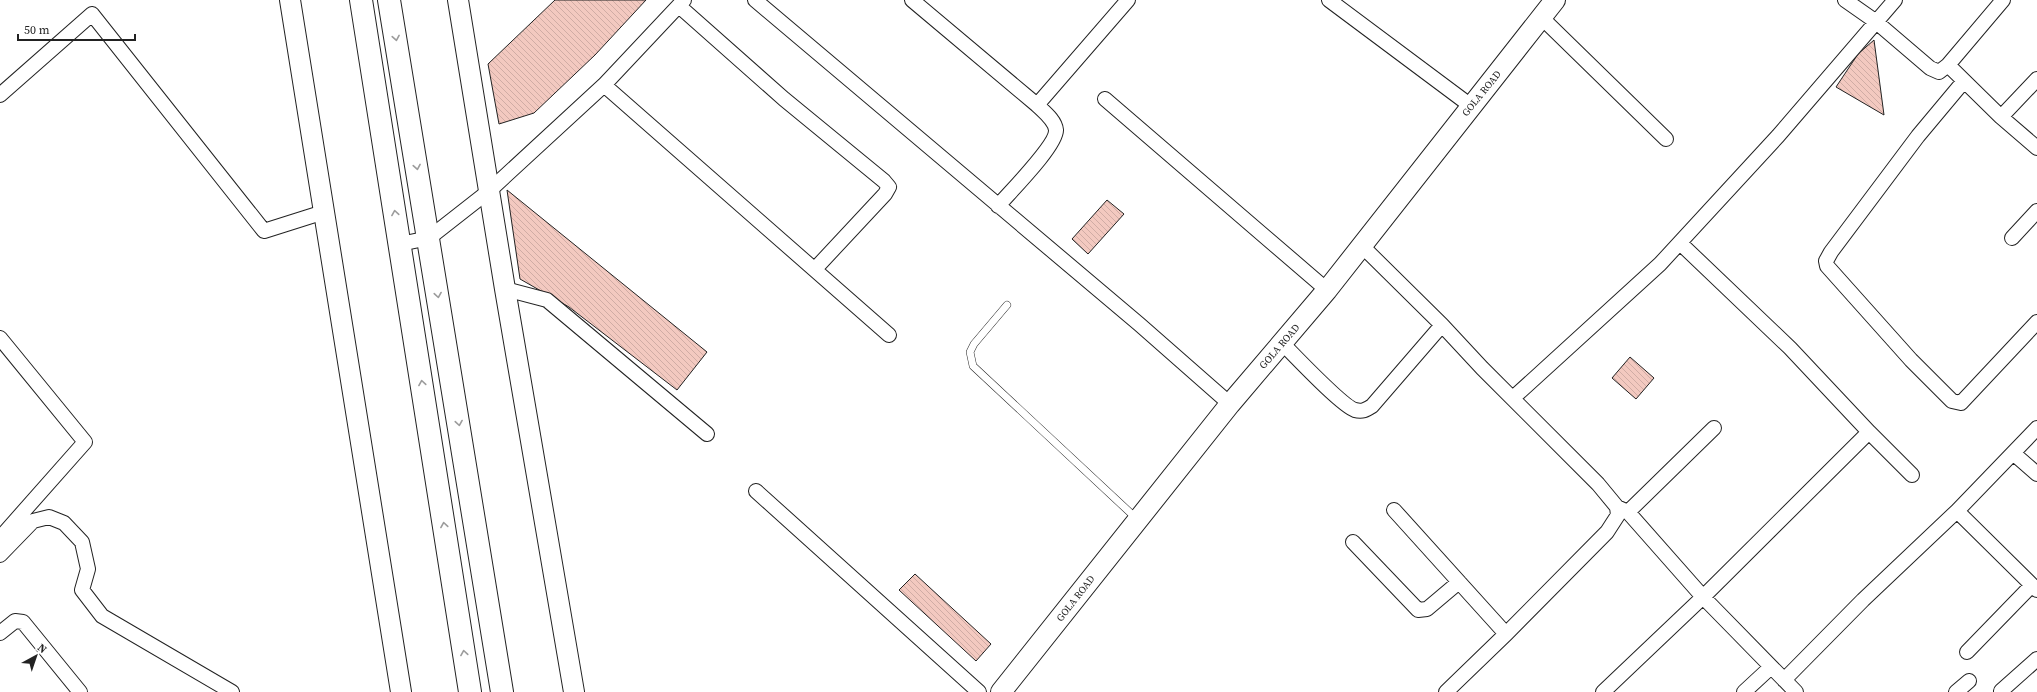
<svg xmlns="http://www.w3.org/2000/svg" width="2037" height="692" font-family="'Source Serif 4',serif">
  <defs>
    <pattern id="building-back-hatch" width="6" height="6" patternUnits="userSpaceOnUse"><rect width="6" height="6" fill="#f3c9c0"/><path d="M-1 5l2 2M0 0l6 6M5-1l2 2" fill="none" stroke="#d0aca5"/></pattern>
  </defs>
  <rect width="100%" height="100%" fill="#fff"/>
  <!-- building -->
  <path fill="url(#building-back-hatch)" stroke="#222" d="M555 0H646L595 55 534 113 499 124 488 64Z
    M1874 40 1884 115 1836 87 1858 54Z
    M507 190 707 352 677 390 569 307 520 279Z
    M1107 200 1124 214 1088 254 1072 239Z
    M1630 357 1654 378 1636 399 1612 378Z
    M915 574 991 644 976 661 899 590Z"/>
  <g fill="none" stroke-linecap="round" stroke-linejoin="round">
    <defs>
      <path id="lane" d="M1007 305 974 344 970 352 973 366 1137 519"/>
      <path id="street" d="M755 0 1139 324 1230 404
        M912 0 1037 105C1044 112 1055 120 1056 130 1057 145 1009 193 998 206
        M1329 0 1471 106
        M1845 0 1875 21 1930 68 1939 72 1948 65 2003 0
        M679 6 784 99 884 181 889 187 885 194 815 269
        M1542 18 1666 139
        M1948 65 2001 117 2037 148
        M1964 81 1918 136 1831 252 1826 261 1827 266 1911 360 1952 401 1961 403 2037 322
        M604 85 889 335
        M0 95 92 14 264 231 324 212
        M1105 99 1327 290
        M1037 105 1128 0
        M2001 117 2037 79
        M2012 238 2037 211
        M1680 243 1790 348 1869 432 1912 475
        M400 244 429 238 489 191 604 85 684 0
        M1361 245 1442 325 1482 368 1598 484 1617 507 1618 515 1607 532 1506 634 1446 692
        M505 289 547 300 707 434
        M0 338 85 442 0 538
        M1282 343C1295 356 1342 406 1355 410 1362 412 1366 410 1372 406L1442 325
        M1513 398 1660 264 1778 136 1895 0
        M2013 453 2037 474
        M756 491 979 692
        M1617 507 1628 512 1703 597 1796 692
        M1394 510 1506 634
        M1957 511 2037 590
        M1628 512 1714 428
        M1353 542 1418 610 1427 609 1459 582
        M0 555 33 521 49 517 64 523 82 542 88 569 82 590 102 616 232 692
        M0 633 15 621 23 622 80 692
        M1967 652 2032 585
        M1784 680 1863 600 1957 511 2037 428
        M2001 691 2037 659
        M1603 692 1703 597 1869 432
        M1744 692 1771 667
        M1956 692 1969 681"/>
      <path id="secondary" d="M290 0 401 692
        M458 0 505 289 574 692
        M1001 692 1230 404 1327 290 1555 0"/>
      <path id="highway" d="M361 0 470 692
        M389 0 502 692"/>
    </defs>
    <!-- lane casing -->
    <use href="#lane" stroke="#222" stroke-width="8"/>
    <!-- street casing -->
    <use href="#street" stroke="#222" stroke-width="16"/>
    <!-- secondary casing -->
    <use href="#secondary" stroke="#222" stroke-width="22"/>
    <!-- highway casing -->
    <use href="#highway" stroke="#222" stroke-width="24"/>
    <!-- lane -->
    <use href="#lane" stroke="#fff" stroke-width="7"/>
    <!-- street -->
    <use href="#street" stroke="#fff" stroke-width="14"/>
    <!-- secondary -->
    <use href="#secondary" stroke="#fff" stroke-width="20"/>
    <!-- highway -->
    <use href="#highway" stroke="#fff" stroke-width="22"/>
  </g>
  <!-- one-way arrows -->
  <defs><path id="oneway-chevron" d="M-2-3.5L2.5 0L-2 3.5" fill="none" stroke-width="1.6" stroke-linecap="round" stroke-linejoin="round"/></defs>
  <g stroke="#9c9c9c">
    <use href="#oneway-chevron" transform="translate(396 38) rotate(80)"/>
    <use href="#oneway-chevron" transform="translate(417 167) rotate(80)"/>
    <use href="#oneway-chevron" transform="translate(395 213) rotate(-99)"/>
    <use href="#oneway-chevron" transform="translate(438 295) rotate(81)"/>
    <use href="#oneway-chevron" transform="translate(422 383) rotate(-99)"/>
    <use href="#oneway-chevron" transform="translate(459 423) rotate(81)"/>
    <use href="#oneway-chevron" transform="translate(444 525) rotate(-99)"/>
    <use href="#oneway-chevron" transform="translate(464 653) rotate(-99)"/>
  </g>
  <g text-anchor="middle" stroke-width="3" stroke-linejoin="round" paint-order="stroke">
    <!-- street labels -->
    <g font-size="10" fill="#222" stroke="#fff">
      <text transform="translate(1481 93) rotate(-51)" y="4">GOLA ROAD</text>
      <text transform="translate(1279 346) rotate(-49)" y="4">GOLA ROAD</text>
      <text transform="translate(1075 598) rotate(-52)" y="4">GOLA ROAD</text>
    </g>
  </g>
  <!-- north arrow -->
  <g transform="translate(36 656) rotate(40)" stroke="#ffffff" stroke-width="3" paint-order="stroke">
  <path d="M0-3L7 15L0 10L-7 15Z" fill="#222222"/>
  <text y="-6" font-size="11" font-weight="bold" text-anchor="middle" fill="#222222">N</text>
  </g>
  <!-- scale -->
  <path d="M18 34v6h117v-6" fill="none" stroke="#222222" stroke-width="2"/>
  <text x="24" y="34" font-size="12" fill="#222222" stroke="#ffffff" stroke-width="3" paint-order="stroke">50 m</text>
</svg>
